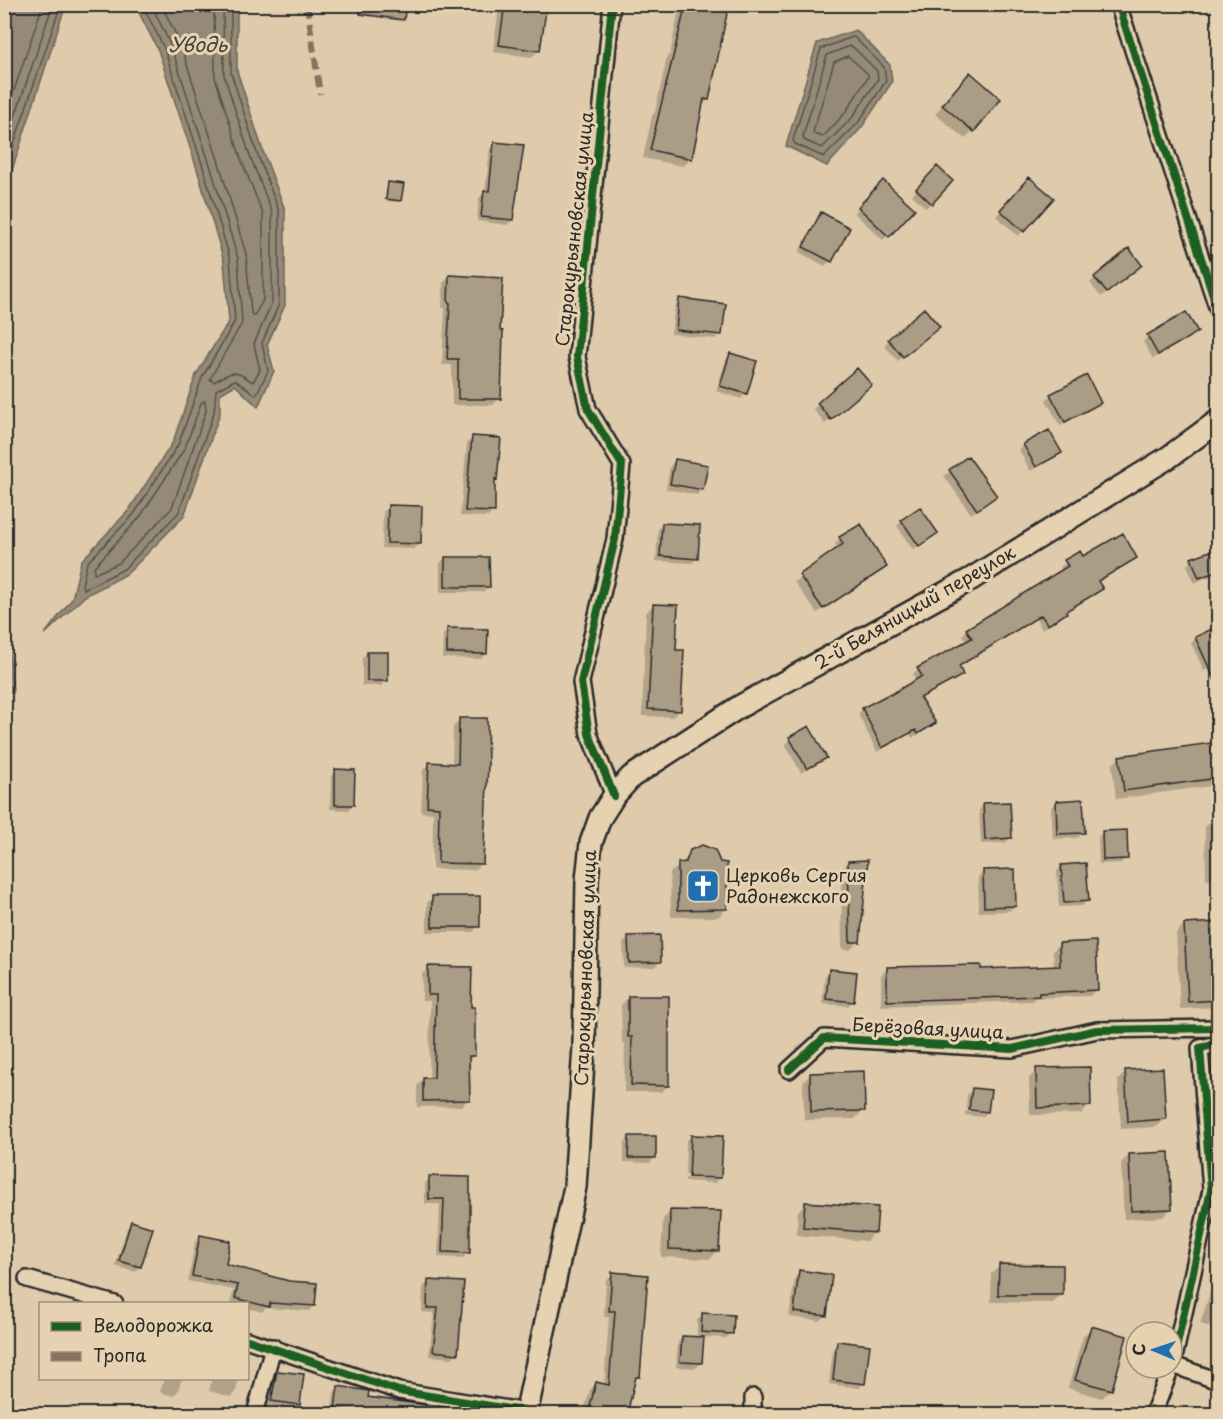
<svg xmlns="http://www.w3.org/2000/svg" width="1223" height="1419" font-family="'Playpen Sans',sans-serif">
  <rect width="100%" height="100%" fill="#dfcbab"/>
  <filter id="ink" filterUnits="userSpaceOnUse"><feTurbulence type="fractalNoise" baseFrequency=".0167" numOctaves="2"/><feDisplacementMap in="SourceGraphic" scale="12" xChannelSelector="R" yChannelSelector="G"/><feConvolveMatrix kernelMatrix="1 2 1 2 8 2 1 2 1" color-interpolation-filters="sRGB"/></filter>
  <g filter="url(#ink)">
    <!-- water -->
    <path fill="#958a77" stroke="#6b6459" stroke-width="1.5" d="M5 4 67 5 62 16 5 192Z
      M135 5H237V71L263 151 285 210V305L267 345 274 371 258 407 235 385 220 394V413L184 516 127 574 85 596 44 635 72 599 81 561 129 510 173 442 196 375 229 321 224 261 197 169 158 50Z
      M856 30 890 65 892 82 862 127 827 166 786 146 817 43Z
      M5 646 9 647 13 693 5 690Z"/>
    <!-- shadow -->
    <path fill="#0003" d="M388 4 402 19 400 21 386 19Z
      M502 4H546L539 50 532 57 493 52 499 7Z
      M680 4H727L708 100 702 106 691 158 683 166 643 158 652 116 655 112 667 57 670 54Z
      M962 82 973 131 965 139 935 114Z
      M495 143 512 220 507 225 477 221 479 198 485 192 490 148Z
      M932 173 931 203 926 208 912 195Z
      M883 182 913 209 883 240 854 213Z
      M388 184 400 200 398 202 385 201 386 186Z
      M1024 184 1023 231 1018 236 996 216Z
      M822 214 848 229 830 261 825 266 799 252 817 219Z
      M1135 270 1101 297 1090 283 1095 278Z
      M450 276 498 332 500 398 493 405H452V365H442L445 308H442L443 283Z
      M680 300 720 334 715 339 671 334 675 305Z
      M1186 314 1196 332 1191 337 1153 359 1143 342 1148 336Z
      M933 332 898 361 884 345 889 340Z
      M731 354 746 393 741 399 716 391 726 360Z
      M865 390 825 424 813 409 818 404Z
      M1051 395 1099 403 1094 408 1060 426 1046 400Z
      M472 438 496 479 494 481 493 511 488 517 460 516 467 443Z
      M1024 445 1060 453 1055 458 1030 471 1019 450Z
      M968 458 990 501 971 514 944 476Z
      M675 461 702 489 697 495 666 489 670 466Z
      M388 507 420 544 414 549 382 548 383 512Z
      M902 521 936 533 913 550 897 526Z
      M663 524 697 558 692 563 656 561 658 529Z
      M840 538 880 572 817 613 794 582 839 549 835 544Z
      M1218 550V573L1194 583 1187 565 1192 560Z
      M1079 553 1083 558H1135L1130 563 1097 582 1101 588 1096 594 1065 612 1060 618 1042 629 1036 619 958 668 961 674 956 680 919 699 934 723 912 738 910 734 877 752 858 714 863 709 889 698 916 681 913 674 918 669 967 643 962 635 967 630 1063 571 1060 567Z
      M445 558 488 587 483 592H440V563Z
      M653 605 674 651 680 710 673 717 642 716 646 613Z
      M1217 628 1218 632V664L1204 671 1191 643 1196 638Z
      M448 630 486 653 481 659 442 658 443 635Z
      M367 653 386 680 381 686H362V658Z
      M460 720 481 863 475 870 432 869 433 813 421 812 423 770 430 763 452 765 453 727Z
      M808 728 825 758 801 773 785 744Z
      M1218 744V785L1116 799 1112 765 1120 757Z
      M336 771 353 805 348 810 330 809 331 776Z
      M1056 802 1083 832 1078 838 1053 839 1051 807Z
      M984 805 1010 838 1005 843 981 844 979 810Z
      M1213 819H1218V879L1206 880 1205 827Z
      M1103 832 1126 858 1121 863 1099 864 1098 837Z
      M691 852 726 909 718 917H671L670 873 681 864Z
      M849 862 859 941 850 950 842 949 841 870Z
      M1062 866 1087 901 1082 906 1059 907 1057 871Z
      M983 872 1015 906 1009 911 979 912 978 877Z
      M433 897 478 926 473 932H427V903Z
      M1218 923V1007L1180 1009 1176 933 1184 925Z
      M629 938 660 961 655 967 624 968 623 943Z
      M1059 944 1096 989 1090 996 1035 998 1032 1001 881 1006V975L888 968 979 970 1054 968 1053 951Z
      M429 968 470 1008 473 1056 468 1061V1099L462 1106 417 1107V1086L423 1079H429L430 1001H422V974Z
      M830 971 853 1001 848 1006 822 1004 825 976Z
      M628 998 668 1086 661 1092H624L625 1043H622L621 1005Z
      M1037 1070 1090 1106 1081 1114 1030 1115 1029 1078Z
      M1126 1072 1164 1119 1156 1127 1121 1129 1118 1080Z
      M811 1074 863 1110 855 1119 804 1120 803 1082Z
      M972 1090 987 1112 982 1117 965 1115V1111L984 1113V1110L966 1108 967 1095Z
      M692 1136 719 1178 714 1183 685 1181V1178L717 1179V1176L685 1175 686 1141Z
      M629 1137 655 1157 650 1163 624 1162V1143Z
      M1129 1155 1171 1209 1163 1217 1124 1219 1121 1163Z
      M430 1178H468V1252L463 1258 438 1257 440 1204H425V1183Z
      M806 1203 874 1232 866 1241 796 1235 798 1211Z
      M671 1211 718 1250 710 1259 661 1257 663 1219Z
      M132 1223 140 1267 135 1272 115 1266 127 1228Z
      M200 1237 224 1265 314 1306 309 1311 266 1308 262 1312 248 1308V1304L230 1303 234 1290 188 1281 195 1242Z
      M1000 1266 1061 1295 1053 1303 991 1302V1274Z
      M1218 1271V1329L1200 1324 1216 1274Z
      M800 1272 825 1316 820 1321 789 1317 795 1277Z
      M613 1274 638 1377 633 1382 626 1414H583L590 1390 596 1383 604 1385 609 1317H604L606 1280Z
      M428 1282 457 1353 452 1358 429 1356 434 1313 422 1312 423 1287Z
      M703 1315 731 1333 726 1338 702 1337 701 1363 696 1368 676 1367 678 1342 683 1337 697 1338V1320Z
      M1092 1328 1110 1390 1102 1398 1068 1388 1083 1336Z
      M838 1343 864 1383 859 1388 829 1384 833 1348Z
      M277 1372 298 1404 293 1409 267 1406 272 1378Z
      M164 1378H182L178 1391 173 1396 160 1392Z
      M212 1378H239L236 1391 231 1397 209 1391Z
      M338 1388 367 1399 401 1403 400 1414 331 1413 334 1392Z
      M891 1404 936 1414H882Z"/>
    <g fill="none" stroke-linecap="round" stroke-linejoin="round">
      <!-- shore -->
      <path stroke="#555149" stroke-width="1.5" d="M142 4 164 48 203 167 230 259 235 321 202 378 178 445 134 514 87 563 82 585 84 589 124 569 179 512 214 412 216 390 235 380 256 395 268 371 262 343 279 304V211L257 153 231 73V4
        M151 4 171 46 210 165 238 259 242 323 210 379 214 382C234 370 234 370 253 382L260 370 254 344 272 302V212L250 156 224 75 223 4
        M161 4 180 43 219 163 246 254 251 313 254 316 263 300V214L241 159 215 77 214 4
        M852 37 855 38 884 67 886 81 858 123 824 157 795 144 793 140 821 49Z
        M850 46 853 47 877 71 878 79 852 118 822 148 804 140 803 136 827 55Z
        M848 56 868 74V77L845 113 823 137 814 134 813 132 834 62Z
        M4 120 43 4
        M4 149 53 4
        M4 173 61 4
        M205 401 206 411 172 508 119 563 94 574V567L140 517 185 448 201 403Z"/>
    </g>
    <!-- building -->
    <path fill="#aa9c85" stroke="#2b2b2b" stroke-width="1.5" d="M360 4H406L404 20 360 14Z
      M505 4H547L540 51 499 45Z
      M686 4H729L709 100 704 99 692 159 650 150Z
      M970 72 1001 99 974 132 942 105Z
      M494 142 524 145 513 220 481 217 484 191H489Z
      M937 166 953 181 932 204 916 189Z
      M1029 177 1054 198 1024 232 1000 210Z
      M883 180 915 209 889 237 858 207Z
      M388 182 404 184 401 201 386 199Z
      M821 212 850 228 832 262 803 247Z
      M1129 248 1142 265 1107 293 1094 277Z
      M449 275 503 278 500 330 503 331 501 399H458V359H447L450 303 448 302Z
      M679 298 726 304 722 335 676 330Z
      M924 308 940 327 903 357 888 339Z
      M1186 312 1198 332 1158 355 1147 335Z
      M730 353 757 361 747 394 720 386Z
      M857 368 872 385 831 420 817 403Z
      M1087 375 1101 403 1065 422 1050 394Z
      M1049 430 1062 453 1036 467 1023 444Z
      M472 436 501 438 497 480 495 479V512L465 511Z
      M968 456 997 496 977 510 949 470Z
      M675 459 708 465 703 490 670 484Z
      M388 505 422 506 421 544 387 543Z
      M920 507 938 533 919 546 901 520Z
      M662 523 700 525 698 559 660 556Z
      M861 524 887 567 823 609 799 575 843 544 839 537Z
      M1123 533 1137 558 1098 581 1103 589 1066 611 1067 613 1048 625 1041 615 959 666 963 675 920 698 936 723 918 734 916 730 882 748 862 708 889 694 890 695 922 676 917 668 972 638 966 629 1068 566 1064 560 1080 551 1083 556Z
      M1218 548V571L1199 578 1191 558Z
      M445 557H489L490 587H445Z
      M653 604 678 605 676 650H684L681 711 648 709Z
      M1218 626V687L1195 637Z
      M447 628 488 629 487 654 447 653Z
      M367 652H388V681H367Z
      M459 718H487L488 765 483 864 438 863 439 807 427 806 429 762 458 764Z
      M809 726 827 758 807 769 789 737Z
      M1218 742V778L1124 791 1119 756Z
      M335 769 355 770 354 805H335Z
      M1083 799 1085 833 1057 834 1056 801Z
      M1010 802 1012 838 985 840 983 803Z
      M1127 830 1128 859 1103 860 1102 831Z
      M702 845 715 850 720 862 727 863V909L678 910V863L686 862 690 850Z
      M868 860 860 942H850L848 861Z
      M1086 863 1089 901 1064 903 1061 865Z
      M1015 869 1016 906 984 907 983 870Z
      M432 896H480V927H432Z
      M1218 922V1000L1188 1002 1184 924Z
      M660 935 661 962 629 963 628 936Z
      M1096 941 1098 990 1039 993V996L887 1001V967L981 965V969L1060 966 1059 943Z
      M428 966 472 967 471 1007H475V1056H469L470 1100 423 1101V1078H434L436 995H428Z
      M829 969 857 972 854 1002 826 999Z
      M628 996H669V1086L631 1085 632 1037H628Z
      M1090 1067 1091 1106 1037 1108 1036 1068Z
      M1163 1068 1166 1119 1128 1122 1125 1070Z
      M864 1071 865 1111 811 1112 810 1073Z
      M972 1088 991 1090 988 1112 969 1110Z
      M691 1135 723 1136 721 1178 689 1177Z
      M629 1136H656V1158H628Z
      M1169 1152 1172 1209 1131 1211 1129 1154Z
      M429 1176 470 1177V1253L442 1252 444 1199H429Z
      M805 1202 878 1207 876 1233 803 1227Z
      M670 1210 721 1211 719 1251 669 1249Z
      M131 1221 153 1228 141 1267 119 1261Z
      M200 1235 230 1241 226 1264 289 1281 317 1283 315 1306 270 1303 269 1307 235 1298 238 1285 192 1276Z
      M999 1264 1063 1265V1295H998Z
      M799 1270 832 1275 827 1316 794 1312Z
      M612 1272 648 1275 640 1377H636L627 1414H588L596 1382 609 1385 615 1311H609Z
      M428 1280 464 1282 458 1354 433 1351 438 1308H427Z
      M702 1313 734 1315 733 1334 701 1332Z
      M1091 1326 1127 1336 1112 1390 1075 1380Z
      M682 1336 704 1337 702 1363 680 1362Z
      M837 1341 870 1345 865 1384 833 1380Z
      M277 1371 304 1374 300 1405 271 1401Z
      M338 1386 369 1391 368 1397 426 1405V1414H377L335 1409Z"/>
    <g fill="none" stroke-linecap="round" stroke-linejoin="round">
      <defs>
        <path id="minor" d="M612 4 577 357 588 409 622 465 615 539 581 682 589 734 614 796
          M1118 4 1218 310
          M789 1070 824 1038 1012 1049 1097 1030 1218 1028
          M27 1279 115 1304
          M248 1340 399 1391 527 1412
          M1173 1365 1218 1381
          M1172 1367 1211 1190 1200 1048 1218 1044
          M255 1414 273 1347
          M753 1414V1397
          M1153 1414 1171 1368"/>
        <path id="secondary" d="M526 1414 575 1187 584 1046 587 880 591 843 600 818 614 796 631 777 739 707 971 579 1169 457 1218 421"/>
      </defs>
      <!-- minor casing -->
      <use href="#minor" stroke="#2b2b2b" stroke-width="20"/>
      <!-- secondary casing -->
      <use href="#secondary" stroke="#2b2b2b" stroke-width="26"/>
      <!-- minor -->
      <use href="#minor" stroke="#e6d2b0" stroke-width="15"/>
      <!-- secondary -->
      <use href="#secondary" stroke="#e6d2b0" stroke-width="21"/>
      <!-- quiet -->
      <path stroke="#8d6e63" stroke-width="6" stroke-dasharray="12 6" stroke-linecap="butt" d="M307 4 320 94"/>
      <defs>
        <path id="cycleway" d="M612 4 577 357 588 409 622 465 615 539 581 682 589 734 614 796
          M1118 4 1218 310
          M789 1070 824 1038 1012 1049 1097 1030 1218 1028
          M248 1340 399 1391 527 1412
          M1172 1367 1211 1190 1200 1048 1218 1044"/>
      </defs>
      <!-- cycleway casing -->
      <use href="#cycleway" stroke="#e6d2b0" stroke-width="11"/>
      <!-- cycleway -->
      <use href="#cycleway" stroke="#1b5e20" stroke-width="8"/>
    </g>
  </g>
  <!-- icons -->
  <defs>
    <symbol id="church-square" viewBox="-11 -11 22 22"><rect x="-9" y="-9" width="18" height="18" rx="4" fill="#1f6fb2" stroke="#e6d2b0"/><path d="M-1.2-6h2.4v3.5h3.3v2.4h-3.3V6h-2.4V-.1h-3.3v-2.4h3.3Z" fill="#fff"/></symbol>
  </defs>
  <g fill-rule="evenodd">
    <use href="#church-square" x="684" y="867" width="38" height="38"/>
  </g>
  <g text-anchor="middle" stroke-width="6" stroke-linejoin="round" paint-order="stroke">
    <!-- street labels -->
    <g font-size="18" fill="#2b2b2b" stroke="#e6d2b0">
      <text transform="translate(575 229) rotate(-84)" y="6">Старокурьяновская улица</text>
      <text transform="translate(915 608) rotate(-30)" y="6">2-й Беляницкий переулок</text>
      <text transform="translate(586 968) rotate(-88)" y="6">Старокурьяновская улица</text>
      <text transform="translate(928 1029) rotate(3)" y="6">Берёзовая улица</text>
    </g>
    <!-- poi labels -->
    <g font-size="18" fill="#2b2b2b" stroke="#e6d2b0" text-anchor="start">
      <text x="726" y="882">Церковь Сергия<tspan x="726" dy="21">Радонежского</tspan></text>
    </g>
    <!-- water labels -->
    <g font-size="20" font-style="italic" fill="#46433e" stroke="#e6d2b0">
      <text x="198" y="52">Уводь</text>
    </g>
  </g>
  <!-- margin -->
  <rect width="1223" height="1419" fill="none" stroke="#e6d2b0" stroke-width="24"/>
  <rect x="12" y="12" width="1199" height="1395" fill="none" stroke="#2b2b2b" stroke-width="2" filter="url(#ink)"/>
  <!-- legend -->
  <rect x="39" y="1302" width="210" height="78" fill="#e6d2b0" stroke="#9b8f7b" stroke-width="1.5"/>
  <rect x="51" y="1322" width="30" height="9" fill="#1b5e20" stroke="#9b8f7b" stroke-width="1.5"/>
  <text x="93" y="1332" font-size="18" fill="#2b2b2b">Велодорожка</text>
  <rect x="51" y="1352" width="30" height="9" fill="#8d6e63" stroke="#9b8f7b" stroke-width="1.5"/>
  <text x="93" y="1362" font-size="18" fill="#2b2b2b">Тропа</text>
  <!-- north arrow -->
  <g transform="translate(1154 1350) rotate(272)"><circle r="28" fill="#e6d2b0" stroke="#9b8f7b" stroke-width="1.5"/>
  <path d="M0-4.5L10 22L0 15L-10 22Z" fill="#1f6fb2"/>
  <text y="-9" font-size="16" font-weight="bold" text-anchor="middle" fill="#2b2b2b">С</text>
  </g>
</svg>
